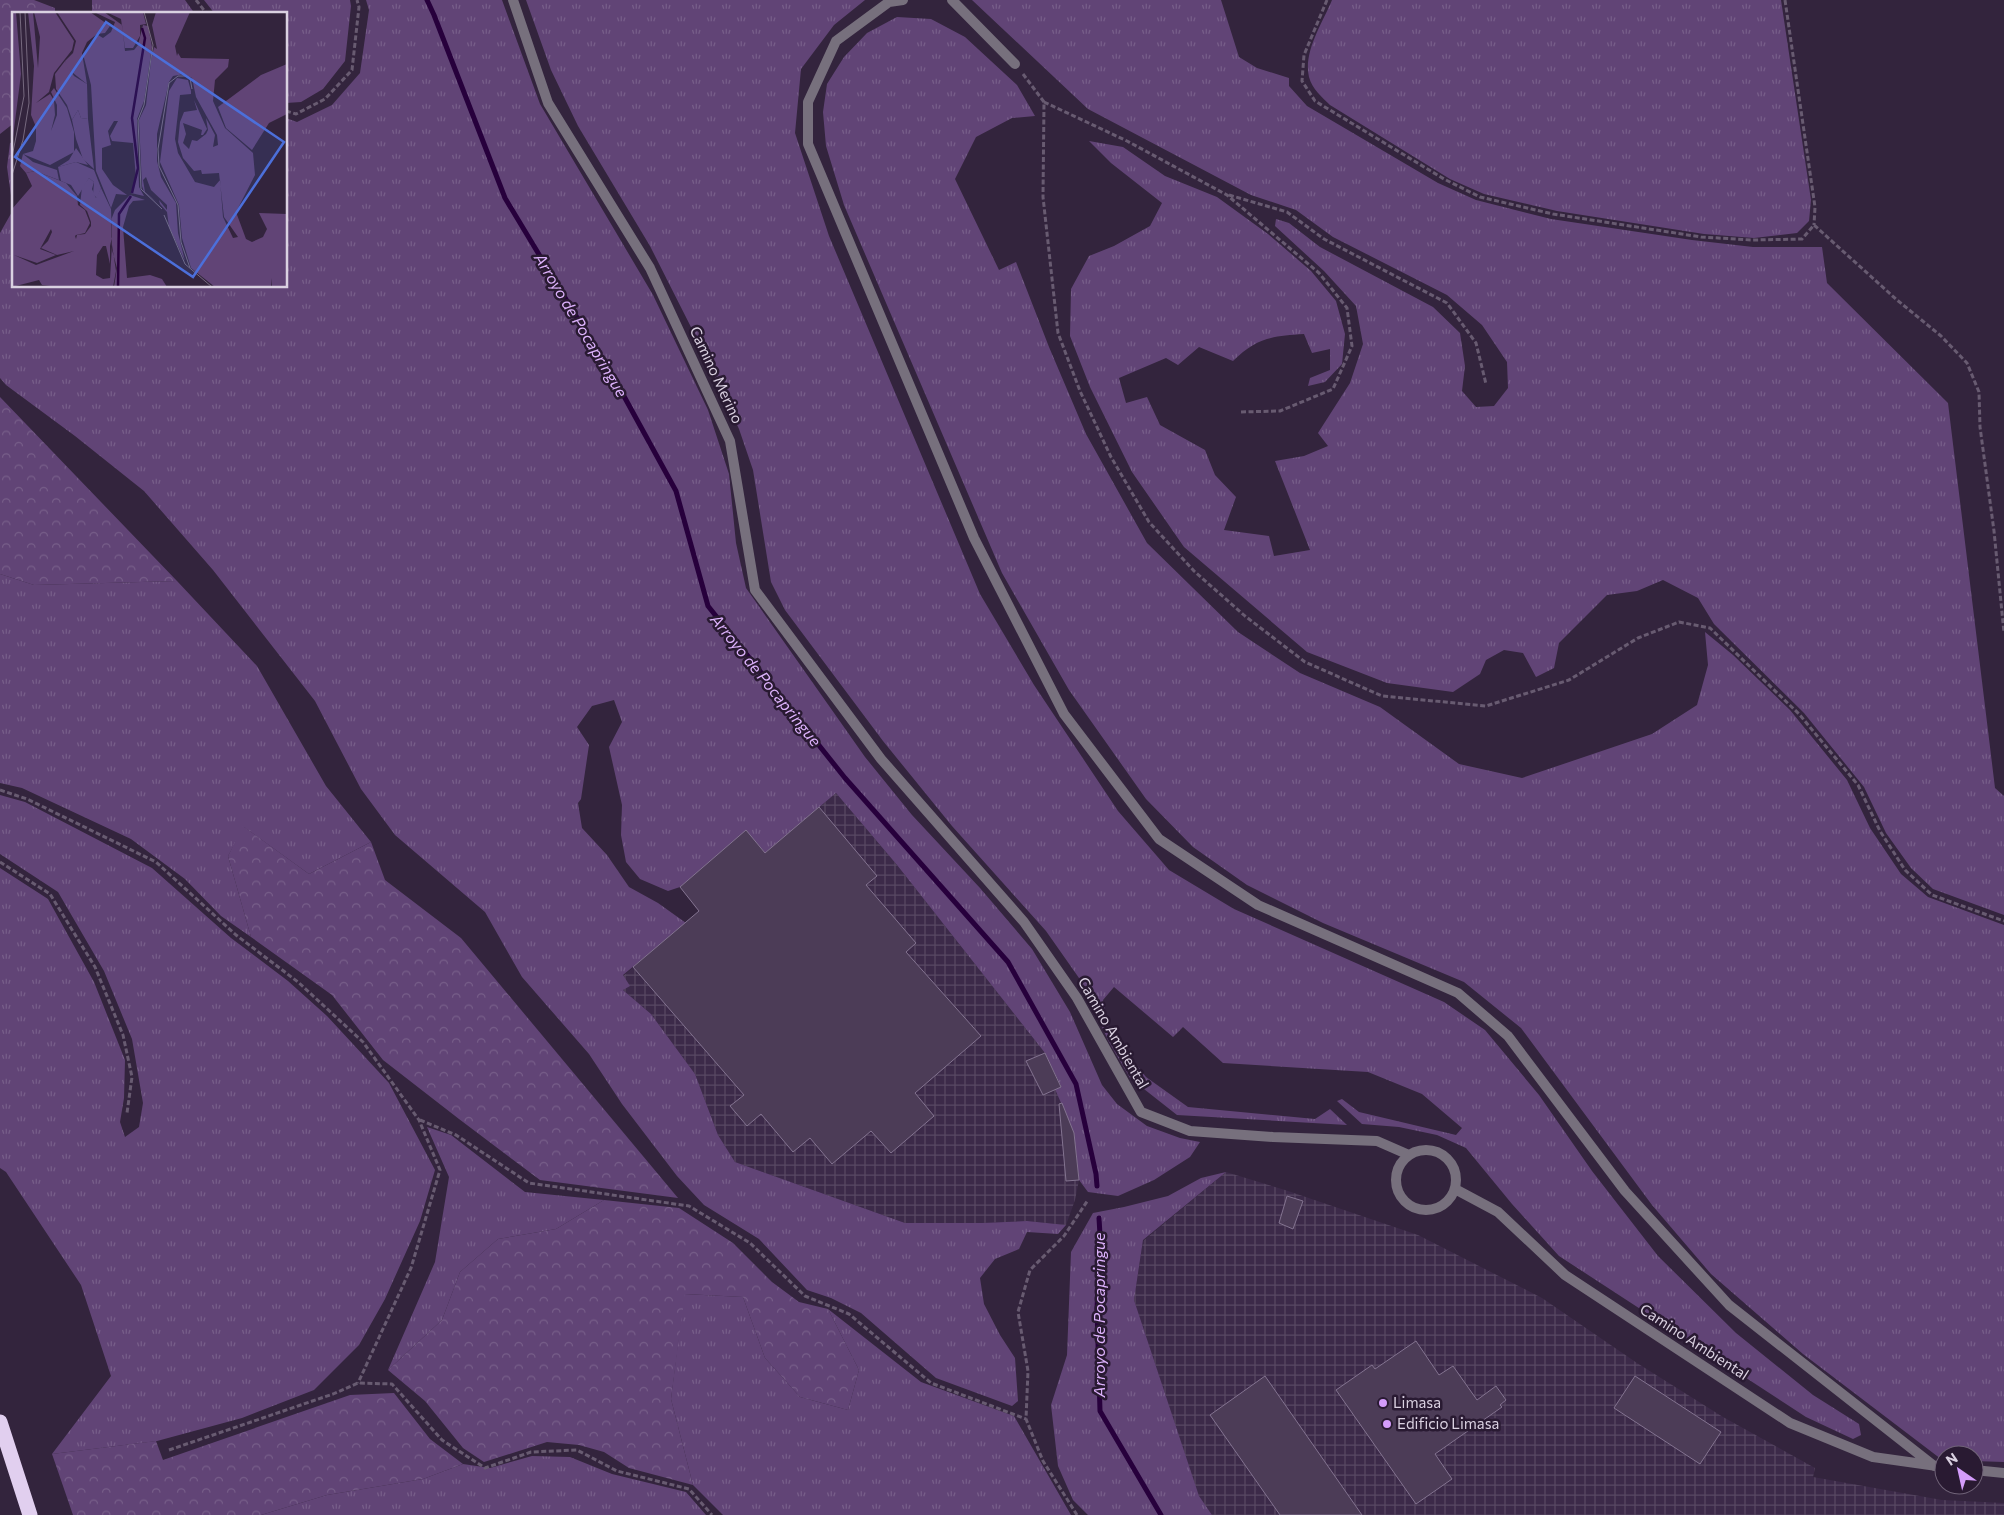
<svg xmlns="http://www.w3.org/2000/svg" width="2004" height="1515" font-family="Commissioner,sans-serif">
  <defs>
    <pattern id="industrial-grid" width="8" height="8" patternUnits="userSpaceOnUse" patternTransform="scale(1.25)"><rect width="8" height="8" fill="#3c2a49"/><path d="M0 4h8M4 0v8" fill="none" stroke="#584863"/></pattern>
    <pattern id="grass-tufts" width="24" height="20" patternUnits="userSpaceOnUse" patternTransform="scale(1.25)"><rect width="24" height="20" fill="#614476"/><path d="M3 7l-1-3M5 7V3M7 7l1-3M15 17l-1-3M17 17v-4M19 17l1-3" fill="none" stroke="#775e89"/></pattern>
    <pattern id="forest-crowns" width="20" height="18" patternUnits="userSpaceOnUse" patternTransform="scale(1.25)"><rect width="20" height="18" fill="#614476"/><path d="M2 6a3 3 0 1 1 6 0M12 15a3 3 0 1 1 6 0" fill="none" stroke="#775e89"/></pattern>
  </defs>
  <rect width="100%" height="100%" fill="#33243d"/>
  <!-- industrial -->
  <path fill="url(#industrial-grid)" d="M836 793 897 865 1045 1053 1061 1087 1056 1089 1074 1133 1079 1180 1075 1200 1066 1225 1027 1221 982 1223H905L735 1162 718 1135 695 1074 651 1014 623 990V976L699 912 680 887 746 830 766 853Z
    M1226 1172 1285 1190 1418 1235 1542 1298 1637 1363 1723 1417 1815 1468 1813 1477 1942 1500 2004 1503V1515H1212L1199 1497 1134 1300 1143 1241Z"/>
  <!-- grass -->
  <path fill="url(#grass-tufts)" d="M92 0H185L195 14H92Z
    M204 0H350L351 6 345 61 323 89 301 102 286 103V14H215Z
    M366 0H502L540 104 653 295 708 410 729 474 736 543 746 588 865 757 912 815 980 888 1032 949 1070 1012 1102 1085 1117 1104 1147 1126 1180 1138 1200 1142 1190 1157 1154 1180 1118 1196 1088 1192 1079 1180 1074 1133 1055 1089 1061 1086 1045 1053 897 865 836 793 765 853 746 831 680 887 668 891 640 879 626 862 621 835 622 805 609 747 622 722 614 700 592 706 577 727 589 745 581 799 578 803 582 828 607 855 629 887 658 903 686 923 623 975 630 986 623 990 651 1014 695 1074 718 1135 735 1162 905 1223H982L1027 1221 1066 1225 1058 1234 1027 1232 1019 1249 995 1259 980 1278 984 1304 1000 1335 1015 1358 1018 1401 1012 1406 936 1378 861 1313 831 1298 807 1290 759 1239 704 1205 677 1176 622 1104 589 1054 522 977 485 912 395 835 361 789 315 701 213 570 144 491 75 436 6 385 0 378V233L13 210 7 167 10 143 14 142V286H286V118L297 122 332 105 360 73 369 10Z
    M526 0H865L834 25 801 69 795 133 829 236 980 594 1034 685 1118 811 1169 870 1234 909 1444 1002 1485 1030 1539 1095 1592 1171 1658 1256 1736 1333 1813 1395 1859 1424 1861 1435 1853 1439 1806 1417 1559 1256 1512 1204 1466 1148 1437 1135 1399 1127 1362 1124 1337 1101 1342 1099 1359 1112 1456 1135 1462 1128 1422 1094 1368 1072 1223 1063 1183 1027 1173 1037 1114 987 1103 1000 1109 1029 1146 1077 1188 1107 1315 1119 1330 1109 1347 1125 1177 1115 1130 1078 1109 1042 1079 978 1046 931 952 826 883 741 785 610 771 582 753 470 739 429 695 335 650 246 578 126 551 70Z
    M972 0H1221L1239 57 1257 68 1289 78V86L1307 106 1438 183 1476 200 1551 219 1692 240 1753 247H1822L1827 283 1948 403 1995 788 2004 796V915L1933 889 1911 868 1886 833 1864 787 1804 713 1714 624 1698 598 1663 580 1637 591 1607 595 1559 643 1554 668 1536 677 1523 653 1504 650 1486 660 1480 674 1453 692 1387 683 1307 652 1184 547 1132 472 1090 387 1070 336 1071 289 1089 256 1114 246 1150 226 1162 203 1111 163 1089 141 1123 147 1165 176 1217 197 1268 234 1311 271 1336 301 1345 334 1342 364 1325 382 1308 386 1310 378 1330 370V349L1312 353 1304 334C1272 336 1256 338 1233 361L1199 347 1178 365 1166 358 1119 378 1126 403 1147 397 1160 425 1205 450 1215 475 1236 497 1224 530 1269 536 1274 556 1310 550 1275 461 1304 456 1328 446 1318 433 1350 383 1363 344 1356 306 1324 271 1275 226 1276 219 1289 223 1320 247 1433 307 1460 333 1465 366 1462 391 1476 407 1494 406 1508 388 1507 362 1482 325 1447 295 1333 237 1296 210 1251 195 1088 109Z
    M1332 0H1781L1811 200 1809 221 1797 233 1754 238 1704 234 1557 211 1484 194 1450 179 1330 105C1322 97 1312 89 1309 77 1303 52 1323 22 1332 0Z
    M897 17 931 19 965 37 1017 85 1035 116 1012 118 976 137 955 179 999 270 1016 262 1049 347 1086 434 1147 543 1238 632 1300 673 1380 707 1459 764 1522 778 1652 734 1697 705 1708 665 1705 632 1733 655 1790 710 1847 780 1870 828 1901 874 1928 897 2004 925V1462L1974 1461V1455H1944V1459H1941L1803 1354 1711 1274 1652 1205 1521 1028 1464 982 1323 923 1247 885 1193 847 1146 799 1069 690 1002 573 844 205 826 146 823 112 827 84 844 57 867 33Z
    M0 574 34 585 177 581 257 666 326 786 371 842 309 874 244 827 228 856 251 937 221 916 185 879 131 839 22 788 0 783Z
    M0 795 25 802 152 868 231 938 288 981 327 1016 389 1083 435 1170 420 1221 385 1299 359 1345 314 1390 242 1418 157 1441 52 1454 111 1376 81 1285 6 1172 0 1168V868L48 899 94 982 125 1060 124 1098 120 1122 125 1137 139 1127 143 1103 132 1039 104 971 58 892 0 854Z
    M427 1127 451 1135 525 1192 604 1200 556 1229 498 1239 460 1272 442 1320 388 1370 435 1262 449 1177Z
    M1226 1172 1143 1240 1134 1300 1199 1496 1212 1515H1088L1073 1500 1058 1466 1051 1405 1067 1355 1071 1252 1093 1213 1124 1207 1168 1196 1201 1178Z
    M684 1294 743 1297 765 1358 800 1397 848 1410 859 1370 828 1309 921 1382 1014 1416 1071 1515H723L693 1485 671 1399Z
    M532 1456 570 1457 612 1474 686 1492 706 1515H261L327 1495 423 1479 463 1464 490 1468Z"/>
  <!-- forest -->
  <path fill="url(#forest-crowns)" d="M0 0H34L55 8V14H14V123L0 134Z
    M0 397 177 581 34 585 0 574Z
    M243 826 309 874 371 842 385 880 461 938 678 1198 540 1180 459 1119 383 1060 332 995 251 937 228 856Z
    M604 1200 679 1208 733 1243 772 1282 799 1302 828 1309 859 1370 848 1410 800 1397 765 1358 743 1297 685 1294 671 1399 693 1485 629 1468 604 1452 579 1445 547 1442 484 1462 463 1448 425 1401 388 1370 442 1320 460 1272 498 1239 556 1229Z
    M394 1393 430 1439 463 1464 423 1479 327 1495 261 1515H73L52 1454 156 1441 163 1460 350 1395Z"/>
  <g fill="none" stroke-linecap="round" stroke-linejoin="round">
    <!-- stream -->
    <path stroke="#27003c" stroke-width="5" d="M427 0 434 15 505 198 620 389 676 491 708 606 845 778 1008 962 1076 1084 1096 1174 1097 1186
      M1099 1218 1100 1235 1097 1309 1100 1411 1161 1515"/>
  </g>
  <!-- building -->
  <path fill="#4c3c57" stroke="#837390" d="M819 807 877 876 866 885 916 943 906 952 981 1036 915 1093 934 1116 891 1153 871 1131 832 1164 810 1138 793 1152 761 1114 747 1126 730 1106 744 1095 633 967 699 911 680 887 746 830 765 853Z
    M1045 1053 1061 1087 1043 1095 1026 1061Z
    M1062 1103 1074 1133 1079 1180 1066 1181 1059 1104Z
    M1287 1196 1303 1201 1293 1229 1279 1223Z
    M1416 1341 1439 1375 1453 1366 1477 1400 1496 1386 1506 1400 1500 1405 1502 1407 1435 1454 1452 1479 1416 1504 1336 1390 1372 1365 1375 1369Z
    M1265 1376 1362 1515H1280L1210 1415Z
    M1635 1376 1721 1432 1700 1464 1614 1408Z"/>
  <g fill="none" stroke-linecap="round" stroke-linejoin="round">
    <!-- path -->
    <path stroke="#685b71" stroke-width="3" stroke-dasharray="5 2.5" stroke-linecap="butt" d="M196 0 207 14
      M1327 0 1304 55 1302 81 1315 101 1444 179 1480 197 1553 214 1701 237 1752 240 1802 239 1814 225 1897 300 1941 336 1967 363 1979 392 1980 427 1994 531 2004 633
      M1785 0 1815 207 1814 225
      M1023 74 1044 102 1043 197 1058 333 1080 391 1111 457 1149 522 1194 571 1245 616 1305 662 1382 696 1486 706 1569 680 1638 638 1679 622 1710 628 1799 714 1858 785 1880 831 1905 870 1932 895 2004 921
      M1044 102 1127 141 1227 195 1319 273 1347 308 1352 346 1333 389 1280 411 1239 412
      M286 111 296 114 325 99 352 70 359 7 357 0
      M1229 195 1287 212 1324 239 1447 303 1476 343 1486 384
      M0 790 27 799 156 862 236 935 298 982 363 1042 419 1120 440 1170 411 1268 358 1383
      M0 862 50 894 95 967 123 1035 132 1077 127 1113
      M420 1120 456 1135 529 1183 689 1206 750 1243 805 1296 849 1314 931 1383 1026 1419
      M169 1450 333 1394 358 1383 392 1384 442 1440 485 1468 531 1452 577 1450 617 1471 689 1489 712 1515
      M1077 1515 1043 1461 1026 1419 1028 1371 1018 1312 1030 1270 1064 1236 1088 1200"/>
    <!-- minor -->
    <path stroke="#77707d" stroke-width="10" d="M513 0 548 103 650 268 730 441 755 590 881 759 1024 922 1077 998 1141 1112 1190 1131 1273 1137 1377 1141 1409 1155
      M903 0 889 2 836 41 808 102V144L974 538 1064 714 1159 839 1258 905 1458 993 1508 1036 1625 1191 1729 1305 1934 1466
      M952 0 1015 64
      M1396 1180a30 30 0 1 1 60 0a30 30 0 1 1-60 0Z
      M1455 1189 1498 1212 1565 1275 1790 1423 1873 1457 1944 1467
      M1974 1470 2004 1473"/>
    <!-- motorway -->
    <path stroke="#e1cfef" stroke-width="15" d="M0 1422 30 1515"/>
  </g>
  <!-- markers -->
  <g fill="#d49cfb" stroke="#291a32" stroke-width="2">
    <circle cx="1383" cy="1403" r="5"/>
    <circle cx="1387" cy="1424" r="5"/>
  </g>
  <g text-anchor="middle" stroke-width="5" stroke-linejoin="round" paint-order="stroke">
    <!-- street labels -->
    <g font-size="15" fill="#dad1e1" stroke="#291a32">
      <text transform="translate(716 375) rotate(65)" y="5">Camino Merino</text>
      <text transform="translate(1113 1033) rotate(60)" y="5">Camino Ambiental</text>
      <text transform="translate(1694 1342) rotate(33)" y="5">Camino Ambiental</text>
    </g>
    <!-- poi labels -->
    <g font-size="15" fill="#dad1e1" stroke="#291a32" text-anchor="start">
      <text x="1393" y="1408">Limasa</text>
      <text x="1397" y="1429">Edificio Limasa</text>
    </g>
    <!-- water labels -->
    <g font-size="16" font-style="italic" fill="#ddb2fc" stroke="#291a32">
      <text transform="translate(581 325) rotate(59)" y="6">Arroyo de Pocapringue</text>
      <text transform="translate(766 680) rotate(51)" y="6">Arroyo de Pocapringue</text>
      <text transform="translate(1099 1315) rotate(-90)" y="6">Arroyo de Pocapringue</text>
    </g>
  </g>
  <!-- overview -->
  <g transform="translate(12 12)">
    <rect width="275" height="275" fill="#33243d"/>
    <path d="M0 0H4L9 62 0 133ZM16 0H21L26 56 28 25 22 0H43L62 29 60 38 42 61 37 80 24 91 38 82 42 88 43 103 39 119 45 103V93L39 80 42 76 55 96 62 120V140L38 153 11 142 21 139 24 129V115L19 103 22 54ZM82 0H92L110 13 113 39 122 38 126 33 131 13 136 14 140 35 132 89 125 107 127 175 132 184 119 181 124 166 121 131 100 129 98 124 106 109H102L96 119 99 133 90 136V157L101 173 115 183 104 182 99 196 84 159 79 73 71 42 86 23 91 26 99 20 103 10ZM94 0H131L134 12 128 13V24L121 36H113L109 7ZM144 0H178L163 34 165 44 166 41 169 46 217 47 216 55 203 68 201 89 213 116 241 141 243 163 224 200 234 227 240 230 251 225 255 217 247 201 275 202V275H260V266L259 275H203L179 256 170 226 167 193 148 150 157 79 165 66 176 68 179 79V82L168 83 163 127 166 141 183 170 202 175 208 168 211 205 221 226 226 225 212 205 207 161 190 162 189 158 182 159 171 146 166 130 168 110 172 100 185 98 182 88 195 117 191 123H189L190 118 171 111 174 122 171 131 177 137 180 128 185 129 194 122 196 118 194 106 203 123 201 135 206 133 205 123 184 85 180 66 172 62 161 64 157 70 145 122V149L149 165 164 191 166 221 173 249 157 215 155 200 148 192 147 188 155 198V193L139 178 134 165 131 168 133 180 146 191 132 180 130 174 127 108 134 93 139 49 142 35 145 37 140 13ZM53 49 62 64 75 72 76 107 69 106 66 98 60 108 55 93 44 77 43 62ZM275 52V102L257 111 240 138 214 116 206 95 249 63ZM64 136 76 153 64 150 46 155 57 148ZM23 159 54 171 65 184 66 193 73 198 78 211 73 221 64 223 63 224 64 227 65 223 73 222 79 214V210L75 199 68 193 70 175 77 166 82 170 80 177 84 186 89 176 99 197 100 225 98 234V252L94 234H91L85 243 84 263 91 267 98 266 100 233 104 259 101 275H47L30 273 27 268 0 275V197L20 174 14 161ZM39 217 40 220 36 229 29 236 45 243 62 239 24 253 2 243 25 251 44 243 28 237ZM118 183 133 188 121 189 117 194 111 215 115 266 138 263 150 267 155 275H102L105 256 100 238 99 208 103 198Z" fill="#614476" fill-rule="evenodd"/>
    <path d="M45 0H78L98 14 93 21 85 22 75 30 70 41 75 72 56 57 53 49 61 41 64 29ZM66 98 69 106 76 107 82 157 71 147 64 127 60 108ZM11 142 21 150 45 158 47 168 23 159 14 161 8 154ZM64 150 82 158 89 176 85 186 81 182 82 170 77 166 66 184 59 173 49 169 46 155Z" fill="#614476"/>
    <path fill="none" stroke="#27003c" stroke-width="2.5" d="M120 181 126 156 120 106 133 26 130 16M106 275 107 202 119 184"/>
    <path fill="none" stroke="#76697f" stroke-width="1" d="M132 0 141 33 132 93 126 108 129 177 150 197M0 145 12 84 8 0M0 163 11 128 17 91 13 0M152 203 173 252 200 275M178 256 169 230 166 193 147 154 146 137 157 71 166 64H173L178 66 180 77M17 275H45"/>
    <path fill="#4c6fda" fill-opacity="0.15" stroke="#4c6fda" stroke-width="2.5" d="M94 10 272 130 181 265 3 145Z"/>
    <rect width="275" height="275" fill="none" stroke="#dad1e1" stroke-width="2.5"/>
  </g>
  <!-- north arrow -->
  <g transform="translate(1959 1470) rotate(326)"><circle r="24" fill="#291a32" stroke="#706378"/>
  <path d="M0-4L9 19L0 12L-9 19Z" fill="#d49cfb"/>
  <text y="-8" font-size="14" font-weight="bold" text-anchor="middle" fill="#dad1e1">N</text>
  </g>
</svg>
